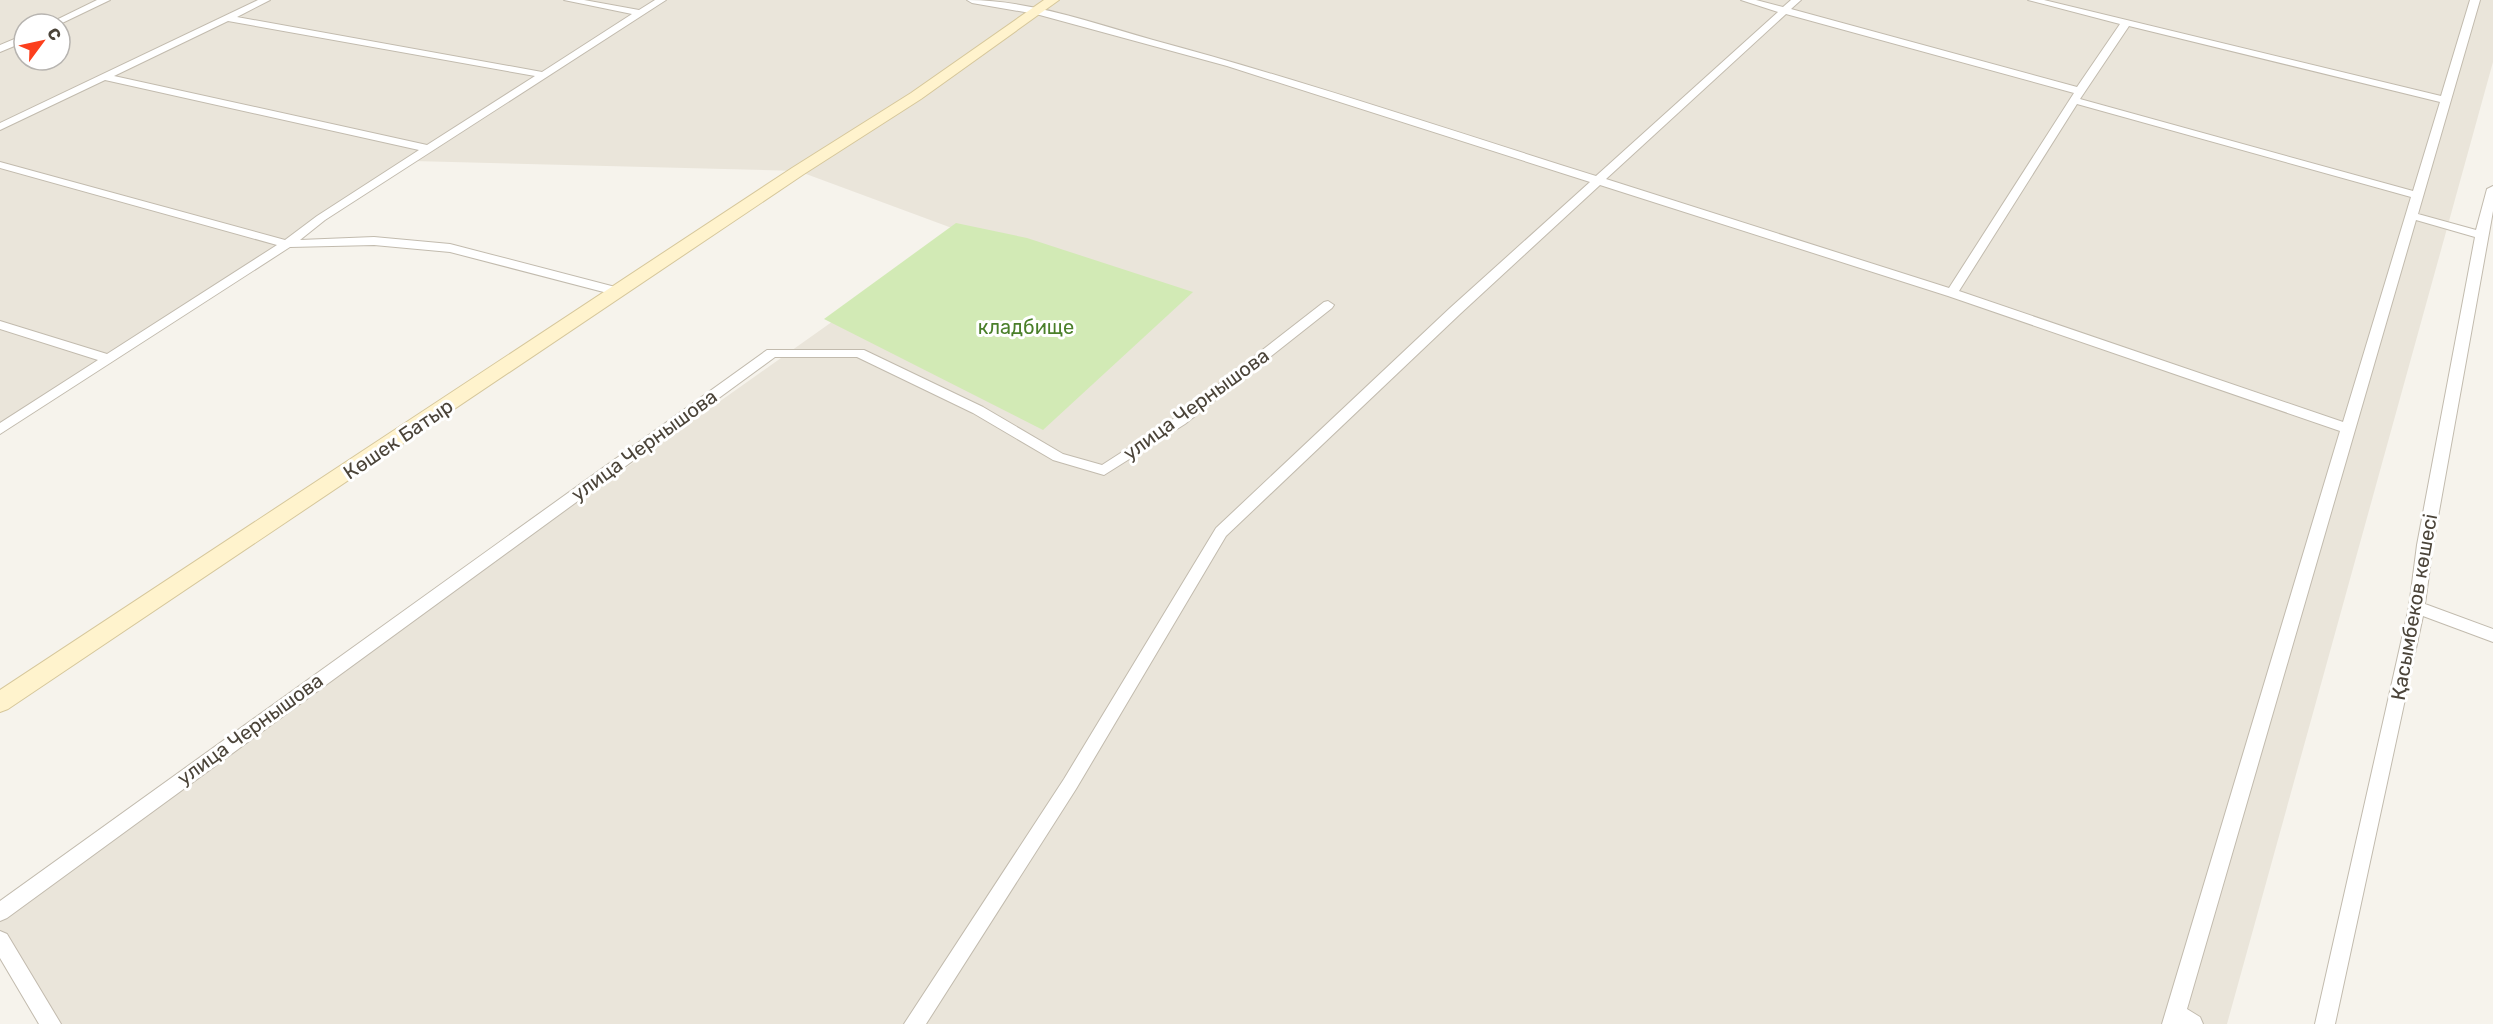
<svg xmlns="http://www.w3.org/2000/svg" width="2493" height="1024" font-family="Rubik,sans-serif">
  <rect width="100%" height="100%" fill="#f6f3ec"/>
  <!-- residential -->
  <path fill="#eae5da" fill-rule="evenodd" d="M0 0H2493V62L2227 1024H51L0 940V912L960 231 798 171 413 161 0 433ZM24 24H60V60H24Z"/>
  <!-- green -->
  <path fill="#d2eab5" d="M956 223 1027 238 1193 292 1043 430 824 319Z"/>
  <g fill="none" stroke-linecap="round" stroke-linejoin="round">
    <defs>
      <path id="street" d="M97 0H110L60 24H48Z
        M258 0H270L237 17 542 72 632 14 564 0H584L639 10 655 0H666L325 220 300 240 374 237 450 244 623 289 625 292 619 296 450 252 374 245 290 247 0 434V423L98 360 0 329V321L107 354 277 245 0 168V162L285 240 317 216 419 150 105 80 0 130V123ZM228 21 535 76 427 145 114 76Z
        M967 0C1030 0 1093 23 1153 40 1302 80 1449 130 1596 176L1778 12 1741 0H1756L1783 7 1791 0H1801L1791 9 2077 87 2120 24 2028 0H2044L2441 96 2470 0H2480L2418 214 2476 230 2487 189 2493 186V211L2433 545 2425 604 2493 629V642L2423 616 2335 1024H2315L2409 607 2417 545 2475 237 2416 220 2187 1009 2200 1017 2203 1024H2162L2340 431 1948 296 1600 185 1460 314 1226 536 1076 789 926 1024H904L1064 779 1216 528 1450 308 1590 182 1227 66 1036 14 972 3ZM1786 14 2074 93 1949 288 1606 179ZM2129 26 2440 102 2413 191 2080 99ZM2077 104 2411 197 2343 422 1959 291Z
        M24 35V42L0 52V45Z
        M1328 301 1334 305 1332 308 1185 424 1104 475 1053 460 973 413 857 357H775L7 918 0 921V901L767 350H864L983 407 1063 454 1102 465 1175 418 1324 302Z
        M0 931 7 934 61 1024H39L0 958Z"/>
      <path id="secondary" d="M1044 0H1059L921 99 804 174 8 709 0 712V690L792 168 911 93Z"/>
    </defs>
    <!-- street casing -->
    <use href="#street" stroke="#c2bbae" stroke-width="2"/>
    <!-- secondary casing -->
    <use href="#secondary" stroke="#d6c79b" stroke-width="2"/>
    <!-- street -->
    <use href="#street" fill="#fff" fill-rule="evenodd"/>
    <!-- secondary -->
    <use href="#secondary" fill="#fff3cd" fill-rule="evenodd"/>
  </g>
  <g text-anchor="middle" stroke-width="6" stroke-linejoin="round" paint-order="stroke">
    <!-- park labels -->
    <g font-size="20" fill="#4a7f2a" stroke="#fff">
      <text x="1026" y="334">кладбище</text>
    </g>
    <!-- street labels -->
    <g font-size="20" fill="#4b4439" stroke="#fff">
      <text transform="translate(1196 404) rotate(-36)" y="7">улица Чернышова</text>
      <text transform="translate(398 439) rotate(-34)" y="7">Көшек Батыр</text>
      <text transform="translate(644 445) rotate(-36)" y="7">улица Чернышова</text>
      <text transform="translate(2414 607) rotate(-80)" y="7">Қасымбеков көшесі</text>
      <text transform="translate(250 729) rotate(-36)" y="7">улица Чернышова</text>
    </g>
  </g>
  <!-- north arrow -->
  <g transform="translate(42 42) rotate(57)"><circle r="28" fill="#ffffff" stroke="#b7b4b0" stroke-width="1.5"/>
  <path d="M0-4.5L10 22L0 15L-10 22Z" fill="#fc3f1d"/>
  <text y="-9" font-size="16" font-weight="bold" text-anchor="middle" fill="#4b4439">С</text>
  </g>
</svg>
